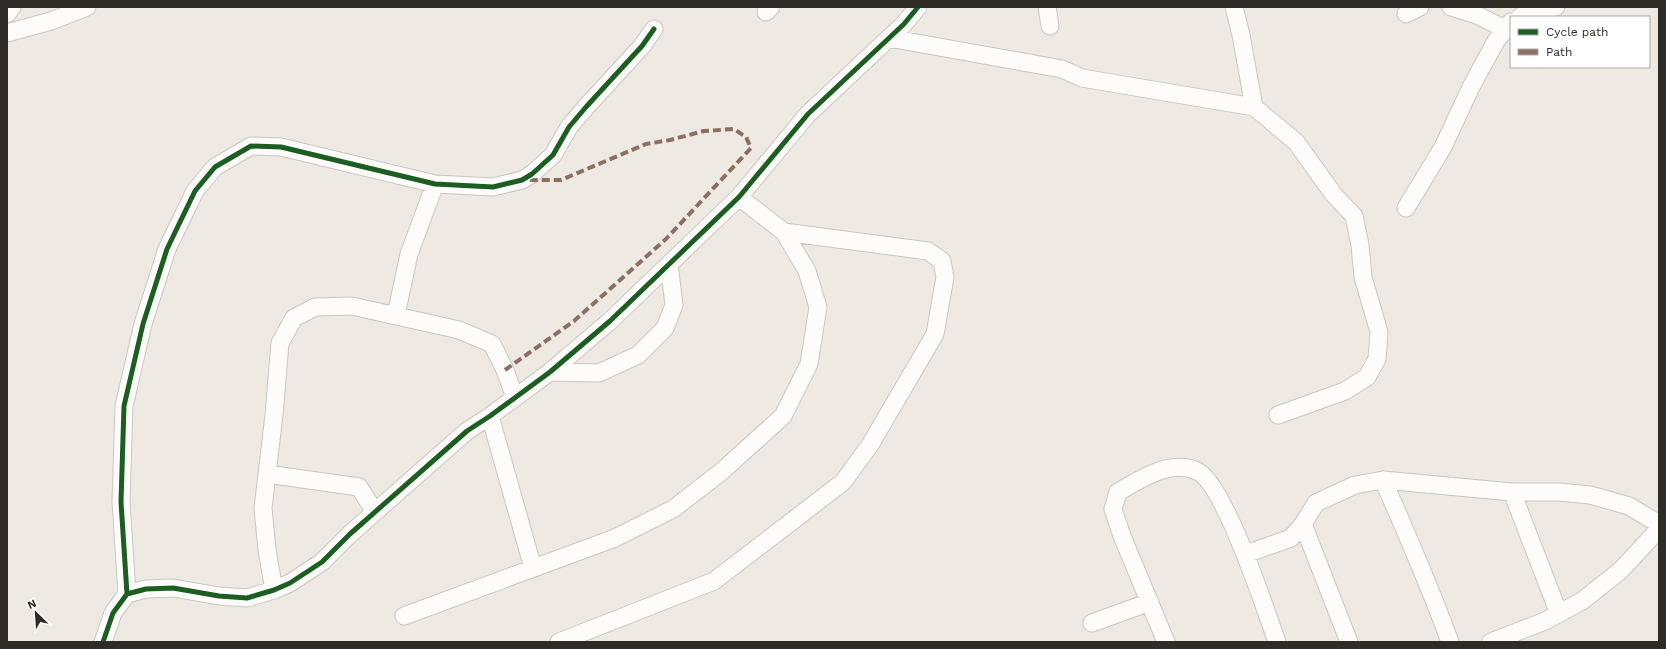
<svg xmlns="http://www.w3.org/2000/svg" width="1666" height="649" font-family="'Work Sans',sans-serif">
  <rect width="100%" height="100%" fill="#efe9e3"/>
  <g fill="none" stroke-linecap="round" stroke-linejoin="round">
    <defs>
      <path id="minor" d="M1047 7 1050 26
        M1234 7 1241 35 1254 107 1296 142 1334 195 1354 216 1360 245 1363 277 1379 332 1377 359 1367 377 1345 391 1278 415
        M1451 7 1477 15 1505 29
        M766 12 771 7
        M7 14 12 7
        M1406 14 1420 7
        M1520 17 1529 12 1556 7
        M7 33 51 21 87 7
        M889 38 1062 69 1082 78 1254 107
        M1406 208 1443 147 1471 87 1496 41 1511 22
        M396 315 409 254 435 184
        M550 372 599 373 638 355 665 328 674 305 669 264
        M490 416 533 568
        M267 474 359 487 375 512
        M1383 480C1407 534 1430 587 1450 642
        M1512 492 1559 614
        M1303 524 1349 642
        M1246 554 1291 538 1303 524 1316 503 1355 485 1383 480 1512 492H1559L1590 495 1629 506 1659 524
        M274 590 267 550 263 508 274 415 280 343 294 318 315 307 352 306 459 330 492 344 505 370 515 398
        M127 594 121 502 124 406 143 324 167 249 195 191 215 167 251 146 281 147 435 184 493 187 522 180 532 174 553 155 569 127 586 107 642 46 654 29
        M404 616 615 538 673 509 721 472 783 416 809 364 818 307 807 271 784 232 739 197
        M1092 623 1150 602
        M103 642 113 613 127 594 146 589 173 588 219 596 247 598 274 590 290 583 322 562 350 534 467 431 490 416 550 372 610 321 739 197 808 114 904 24 918 7
        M559 642 714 581 843 482 870 445 935 334 945 277 942 261 928 251 784 232
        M1166 642 1122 536 1113 509 1118 492C1141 479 1170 459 1197 471 1224 483 1266 611 1277 642
        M1491 642 1545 621 1582 601 1621 570 1659 529"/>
    </defs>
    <!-- minor casing -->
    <use href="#minor" stroke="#cbc6c0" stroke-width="19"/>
    <!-- minor -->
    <use href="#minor" stroke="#fdfcfb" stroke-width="17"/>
    <!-- quiet -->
    <path stroke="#8d6e63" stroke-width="4" stroke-dasharray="8 4" stroke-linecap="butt" d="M505 370 574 321 666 239 751 148 746 137 734 129 704 131 670 140 646 144 561 180H524"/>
    <defs>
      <path id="cycleway" d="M127 594 121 502 124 406 143 324 167 249 195 191 215 167 251 146 281 147 435 184 493 187 522 180 532 174 553 155 569 127 586 107 642 46 654 29
        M103 642 113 613 127 594 146 589 173 588 219 596 247 598 274 590 290 583 322 562 350 534 467 431 490 416 550 372 610 321 739 197 808 114 904 24 918 7"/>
    </defs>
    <!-- cycleway casing -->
    <use href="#cycleway" stroke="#fff" stroke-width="8"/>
    <!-- cycleway -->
    <use href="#cycleway" stroke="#1b5e20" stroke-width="5"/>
  </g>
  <!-- border -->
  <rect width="1666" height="649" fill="none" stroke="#2f2b26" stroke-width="16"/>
  <!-- legend -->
  <rect x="1510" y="16" width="140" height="52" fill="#ffffff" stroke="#acaaa8"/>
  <rect x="1518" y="29" width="20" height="6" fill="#1b5e20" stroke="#acaaa8"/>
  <text x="1546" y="36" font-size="12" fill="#2f2b26">Cycle path</text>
  <rect x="1518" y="49" width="20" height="6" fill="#8d6e63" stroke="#acaaa8"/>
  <text x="1546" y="56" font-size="12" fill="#2f2b26">Path</text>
  <!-- north arrow -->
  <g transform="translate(36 613) rotate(335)" stroke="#ffffff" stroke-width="3" paint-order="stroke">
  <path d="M0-3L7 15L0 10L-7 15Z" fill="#2f2b26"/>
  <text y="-6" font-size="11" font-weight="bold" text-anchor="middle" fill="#2f2b26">N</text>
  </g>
</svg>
